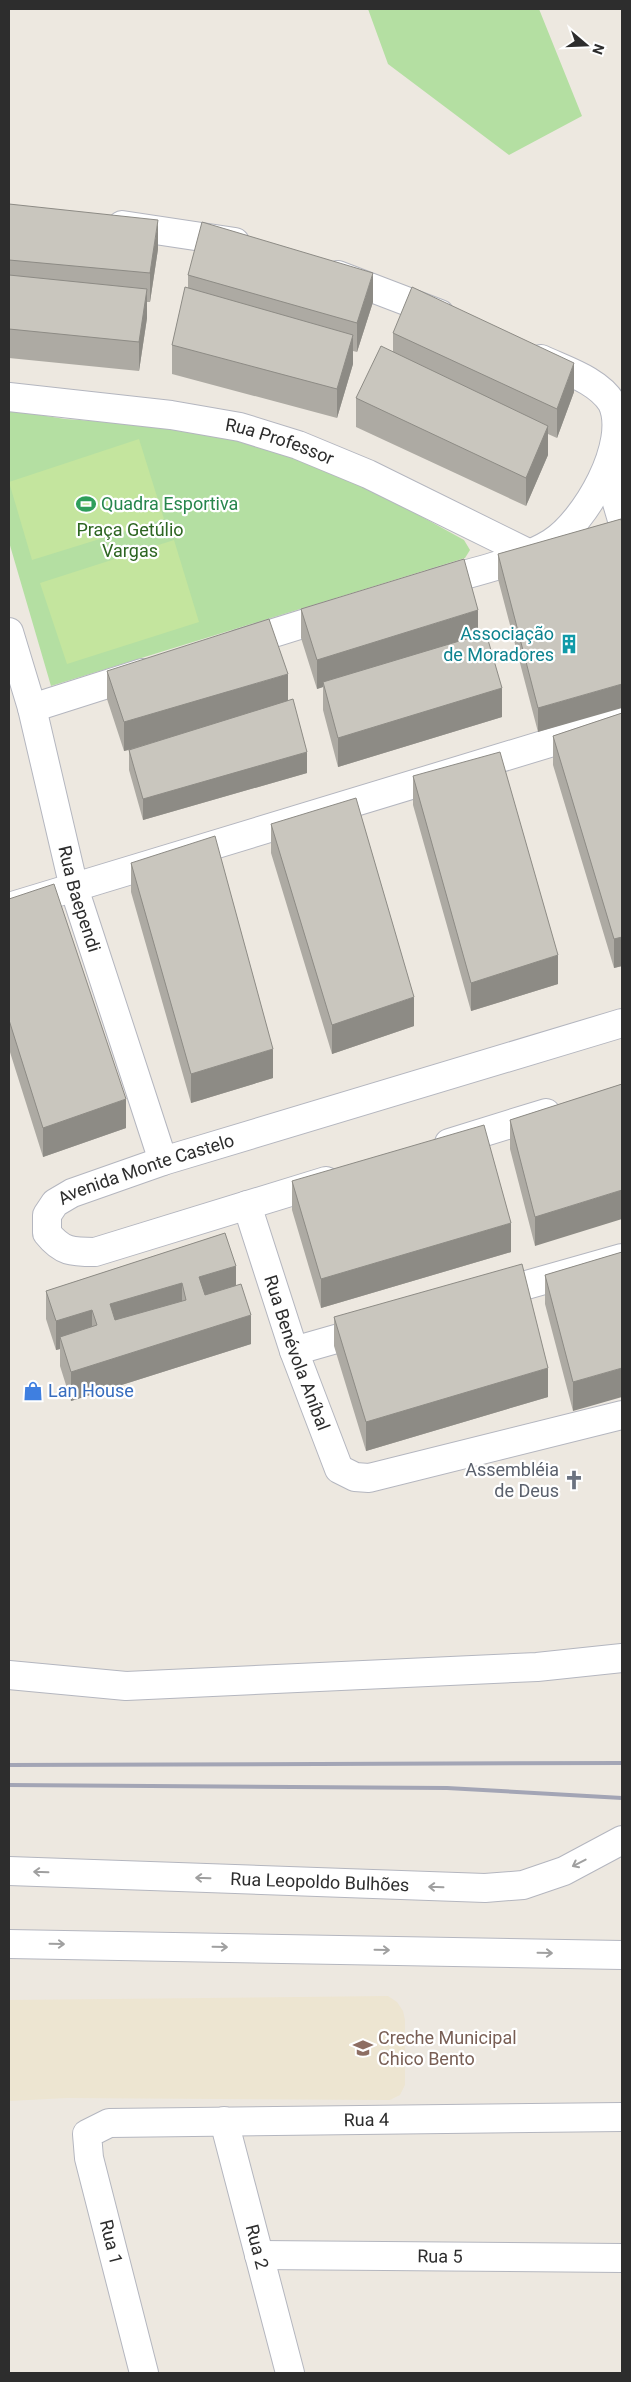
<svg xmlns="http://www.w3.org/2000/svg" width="631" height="2382" font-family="Roboto,sans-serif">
  <rect width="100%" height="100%" fill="#ede8e0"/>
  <!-- education -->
  <path fill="#ede5d1" d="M388 1996 397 2002 403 2011 405 2020V2085L400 2095 390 2100 67 2098 9 2101V2000Z"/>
  <!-- green -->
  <path fill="#b4dfa2" d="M368 9H539L582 116 509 155 388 64Z
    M9 410 65 419 183 427 276 449 366 486 464 540 470 550 465 558 51 686 9 542Z"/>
  <!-- pitch -->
  <path fill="#c4e59e" d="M139 439 164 519 32 560 9 482Z
    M174 540 199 622 67 664 40 583Z"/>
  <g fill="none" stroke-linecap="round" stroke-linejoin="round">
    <defs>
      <g id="minor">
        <path d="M122 225 235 242"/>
        <path d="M338 275 440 314"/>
        <path id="s1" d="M9 397 171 415 240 427 298 445 368 474 530 554"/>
        <path d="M607 469 622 520"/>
        <path d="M432 584C468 573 519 563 551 543 585 522 631 443 612 403 598 380 564 370 541 359"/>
        <path id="s2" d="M9 632 32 708 74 888 163 1161"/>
        <path d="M238 644 338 613"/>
        <path d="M32 708 142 673"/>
        <path d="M9 907 622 721"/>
        <path d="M449 1143 546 1113"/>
        <path id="s3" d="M326 1181 95 1252C72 1252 62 1252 47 1233V1215L55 1203 72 1193 163 1161 622 1023"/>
        <path id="s4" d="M247 1205 294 1351 339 1469 355 1477 369 1478 622 1415"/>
        <path d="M491 1295 622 1258"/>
        <path d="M294 1351 371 1329"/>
        <path d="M9 1675 126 1686 537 1667 622 1658"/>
        <path id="s5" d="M224 2121 290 2373"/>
        <path id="s6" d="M259 2255 622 2258"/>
        <path id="s7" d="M144 2373 89 2158 87 2134 109 2123 622 2117"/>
      </g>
      <g id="secondary">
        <path id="s8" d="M9 1871 485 1888 523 1885 564 1871 622 1840"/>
        <path d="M9 1944 622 1955"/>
      </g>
    </defs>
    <!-- minor casing -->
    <use href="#minor" stroke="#b4b6bf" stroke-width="30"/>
    <!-- secondary casing -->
    <use href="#secondary" stroke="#b4b6bf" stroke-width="30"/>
    <!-- minor -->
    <use href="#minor" stroke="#fff" stroke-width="28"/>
    <!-- secondary -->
    <use href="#secondary" stroke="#fff" stroke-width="28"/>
    <!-- rail -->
    <path stroke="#a3a5b5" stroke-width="4" d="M9 1765 622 1763
      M9 1785 447 1788 622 1798"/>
  </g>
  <!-- wall -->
  <path fill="#adaaa3" d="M9 204 158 249 150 302H147V318L139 371 9 358Z
    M188 275 373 302 357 352 353 351V364L337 418 172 374V345L188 288Z
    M393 333 574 392 557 438 548 434V455L526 506 356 427V398L393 352Z
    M621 519 538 732 498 579V554Z
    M301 609 478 635 502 717 338 767 323 710V687L317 689 301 638Z
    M107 671 288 700 307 773 143 820 129 770V750L124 751 107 699Z
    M622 713V966L614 968 553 765V736Z
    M413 776 558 984 471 1011 413 805Z
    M271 824 414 1026 332 1054 271 853Z
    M131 863 273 1078 191 1103 131 892Z
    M9 899 126 1128 43 1157 9 1049Z
    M622 1084 535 1246 510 1149V1120Z
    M292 1181 511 1252 321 1308 292 1210Z
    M225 1233 236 1285 251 1344 71 1401 60 1366V1349L56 1350 46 1319V1291Z
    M622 1252 573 1411 545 1304V1275Z
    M334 1317 548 1397 366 1451 334 1346Z"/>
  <!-- shaded-wall -->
  <path fill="#8d8b85" d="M158 220V249L150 302V273Z
    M373 273V302L357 352V323Z
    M147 289V318L139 371V342Z
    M353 335V364L337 418V389Z
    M574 363V392L557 438V409Z
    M548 426V455L526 506V478Z
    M478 610V638L323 682V687L317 689V660Z
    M288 674V703L124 751V722Z
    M622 684V708L538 732V708Z
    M502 688V717L338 767V738Z
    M307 752V773L143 820V799Z
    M622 937V966L614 968V939Z
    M558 955V984L471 1011V983Z
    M414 997V1026L332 1054V1025Z
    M273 1049V1078L191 1103V1074Z
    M126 1099V1128L43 1157V1128Z
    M622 1190V1219L535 1246V1217Z
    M511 1223V1252L321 1308V1279Z
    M236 1266V1294L199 1306V1277Z
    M182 1283V1312L110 1333V1304Z
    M92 1310V1338L60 1337V1349L56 1350V1321Z
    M251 1315V1344L71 1401V1372Z
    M548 1368V1397L366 1451V1422Z
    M622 1368V1397L573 1411V1382Z"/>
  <!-- building -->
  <path fill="#c9c6be" stroke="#8d8b85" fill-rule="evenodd" d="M9 204 158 220 150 273 9 260Z
    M202 222 373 273 357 323 188 275Z
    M9 275 147 289 139 342 9 329Z
    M185 287 353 335 337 389 172 345Z
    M412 287 574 363 557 409 393 333Z
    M381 346 548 426 526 478 356 398Z
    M621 519 622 524V684L538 708 498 554Z
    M464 559 478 610 317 660 301 609Z
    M269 619 288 674 124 722 107 671Z
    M486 633 502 688 338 738 323 682Z
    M293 699 307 752 143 799 129 750Z
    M622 713V937L614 939 553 736Z
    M500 752 558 955 471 983 413 776Z
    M356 798 414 997 332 1025 271 824Z
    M215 836 273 1049 191 1074 131 863Z
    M54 884 126 1099 43 1128 9 1020V899Z
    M622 1084V1190L535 1217 510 1120Z
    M484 1125 511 1223 321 1279 292 1181Z
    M225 1233 236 1266 199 1277 205 1295 241 1284 251 1315 71 1372 60 1337 97 1325 92 1310 56 1321 46 1291ZM182 1283 186 1300 115 1320 110 1304Z
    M622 1252V1368L573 1382 545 1275Z
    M522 1264 548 1368 366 1422 334 1317Z"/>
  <!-- one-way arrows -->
  <defs><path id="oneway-shaft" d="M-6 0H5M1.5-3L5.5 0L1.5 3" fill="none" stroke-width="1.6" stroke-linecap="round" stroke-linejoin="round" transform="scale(1.25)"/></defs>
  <g stroke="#a0a0a0">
    <use href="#oneway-shaft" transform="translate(579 1863) rotate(153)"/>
    <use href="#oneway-shaft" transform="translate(41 1872) rotate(-178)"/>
    <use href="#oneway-shaft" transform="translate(203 1878) rotate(-178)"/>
    <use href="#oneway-shaft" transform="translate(436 1887) rotate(-178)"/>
    <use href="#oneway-shaft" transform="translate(57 1944) rotate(1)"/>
    <use href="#oneway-shaft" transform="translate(220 1947) rotate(1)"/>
    <use href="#oneway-shaft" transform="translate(382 1950) rotate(1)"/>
    <use href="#oneway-shaft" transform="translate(545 1953) rotate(1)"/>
  </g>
  <!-- icons -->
  <defs>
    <symbol id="stadium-bare" viewBox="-9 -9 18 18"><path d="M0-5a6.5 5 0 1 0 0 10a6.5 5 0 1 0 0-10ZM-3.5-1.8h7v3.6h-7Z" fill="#2e9e5b" stroke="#fff" stroke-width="2.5" paint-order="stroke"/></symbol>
    <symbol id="building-bare" viewBox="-9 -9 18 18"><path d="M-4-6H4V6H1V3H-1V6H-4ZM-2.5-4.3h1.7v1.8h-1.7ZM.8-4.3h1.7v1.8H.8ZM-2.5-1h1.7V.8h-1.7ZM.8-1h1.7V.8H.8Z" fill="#0f9aa8" stroke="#fff" stroke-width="2.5" paint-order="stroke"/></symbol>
    <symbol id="shop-bare" viewBox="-9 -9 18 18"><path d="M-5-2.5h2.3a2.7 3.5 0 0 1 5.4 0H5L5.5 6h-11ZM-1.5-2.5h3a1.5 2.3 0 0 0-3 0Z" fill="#3f7fe0" stroke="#fff" stroke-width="2.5" paint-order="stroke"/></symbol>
    <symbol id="church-bare" viewBox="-9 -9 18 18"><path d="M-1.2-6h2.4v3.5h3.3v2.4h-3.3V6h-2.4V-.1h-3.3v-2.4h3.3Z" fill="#6b7280" stroke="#fff" stroke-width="2.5" paint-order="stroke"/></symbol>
    <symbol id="school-bare" viewBox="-9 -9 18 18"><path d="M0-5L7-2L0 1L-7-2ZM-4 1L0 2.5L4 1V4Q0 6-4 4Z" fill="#8d6e63" stroke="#fff" stroke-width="2.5" paint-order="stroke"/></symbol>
  </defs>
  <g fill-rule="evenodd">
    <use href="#stadium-bare" x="72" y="490" width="28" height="28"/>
    <use href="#building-bare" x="555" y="630" width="28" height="28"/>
    <use href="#shop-bare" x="19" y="1377" width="28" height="28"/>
    <use href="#church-bare" x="560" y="1466" width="28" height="28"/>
    <use href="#school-bare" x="349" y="2034" width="28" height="28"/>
  </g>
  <g text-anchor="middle" stroke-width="4.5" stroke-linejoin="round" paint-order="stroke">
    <!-- street labels -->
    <g font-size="18" fill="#2d2d2d" stroke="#fff">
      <text dy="6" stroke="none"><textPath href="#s1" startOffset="275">Rua Professor</textPath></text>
      <text dy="6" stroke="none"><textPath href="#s2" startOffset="276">Rua Baependi</textPath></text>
      <text dy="6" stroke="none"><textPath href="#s3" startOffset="426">Avenida Monte Castelo</textPath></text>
      <text dy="6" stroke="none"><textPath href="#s4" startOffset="156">Rua Benévola Aníbal</textPath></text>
      <text dy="6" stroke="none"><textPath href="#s8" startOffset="311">Rua Leopoldo Bulhões</textPath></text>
      <text dy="6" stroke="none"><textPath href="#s7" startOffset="528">Rua 4</textPath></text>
      <text transform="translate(111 2242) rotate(76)" y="6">Rua 1</text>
      <text dy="6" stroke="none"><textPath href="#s5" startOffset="130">Rua 2</textPath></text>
      <text dy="6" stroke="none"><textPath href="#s6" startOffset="181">Rua 5</textPath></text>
    </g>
    <!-- leisure labels -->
    <g font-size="18" fill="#27864d" stroke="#fff" text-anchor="start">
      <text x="101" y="510">Quadra Esportiva</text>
    </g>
    <!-- park labels -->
    <g font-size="18" fill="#2d6521" stroke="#fff">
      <text x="130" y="536">Praça Getúlio<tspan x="130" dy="21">Vargas</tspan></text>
    </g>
    <!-- culture labels -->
    <g font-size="18" fill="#0d838f" stroke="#fff" text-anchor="end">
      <text x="554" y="640">Associação<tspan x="554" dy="21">de Moradores</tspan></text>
    </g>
    <!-- shop labels -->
    <g font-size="18" fill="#366cbe" stroke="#fff" text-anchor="start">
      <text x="48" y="1397">Lan House</text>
    </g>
    <!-- worship labels -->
    <g font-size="18" fill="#5b616d" stroke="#fff" text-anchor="end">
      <text x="559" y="1476">Assembléia<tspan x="559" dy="21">de Deus</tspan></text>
    </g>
    <!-- education labels -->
    <g font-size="18" fill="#785e54" stroke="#fff" text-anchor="start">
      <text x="378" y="2044">Creche Municipal<tspan x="378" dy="21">Chico Bento</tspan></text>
    </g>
  </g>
  <!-- border -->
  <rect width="631" height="2382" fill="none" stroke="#2d2d2d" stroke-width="20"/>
  <!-- north arrow -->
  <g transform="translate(586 45) rotate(109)" stroke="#ffffff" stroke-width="4" paint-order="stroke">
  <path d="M0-4L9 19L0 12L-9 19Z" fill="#2d2d2d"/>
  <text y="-8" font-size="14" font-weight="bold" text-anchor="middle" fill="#2d2d2d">N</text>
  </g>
</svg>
